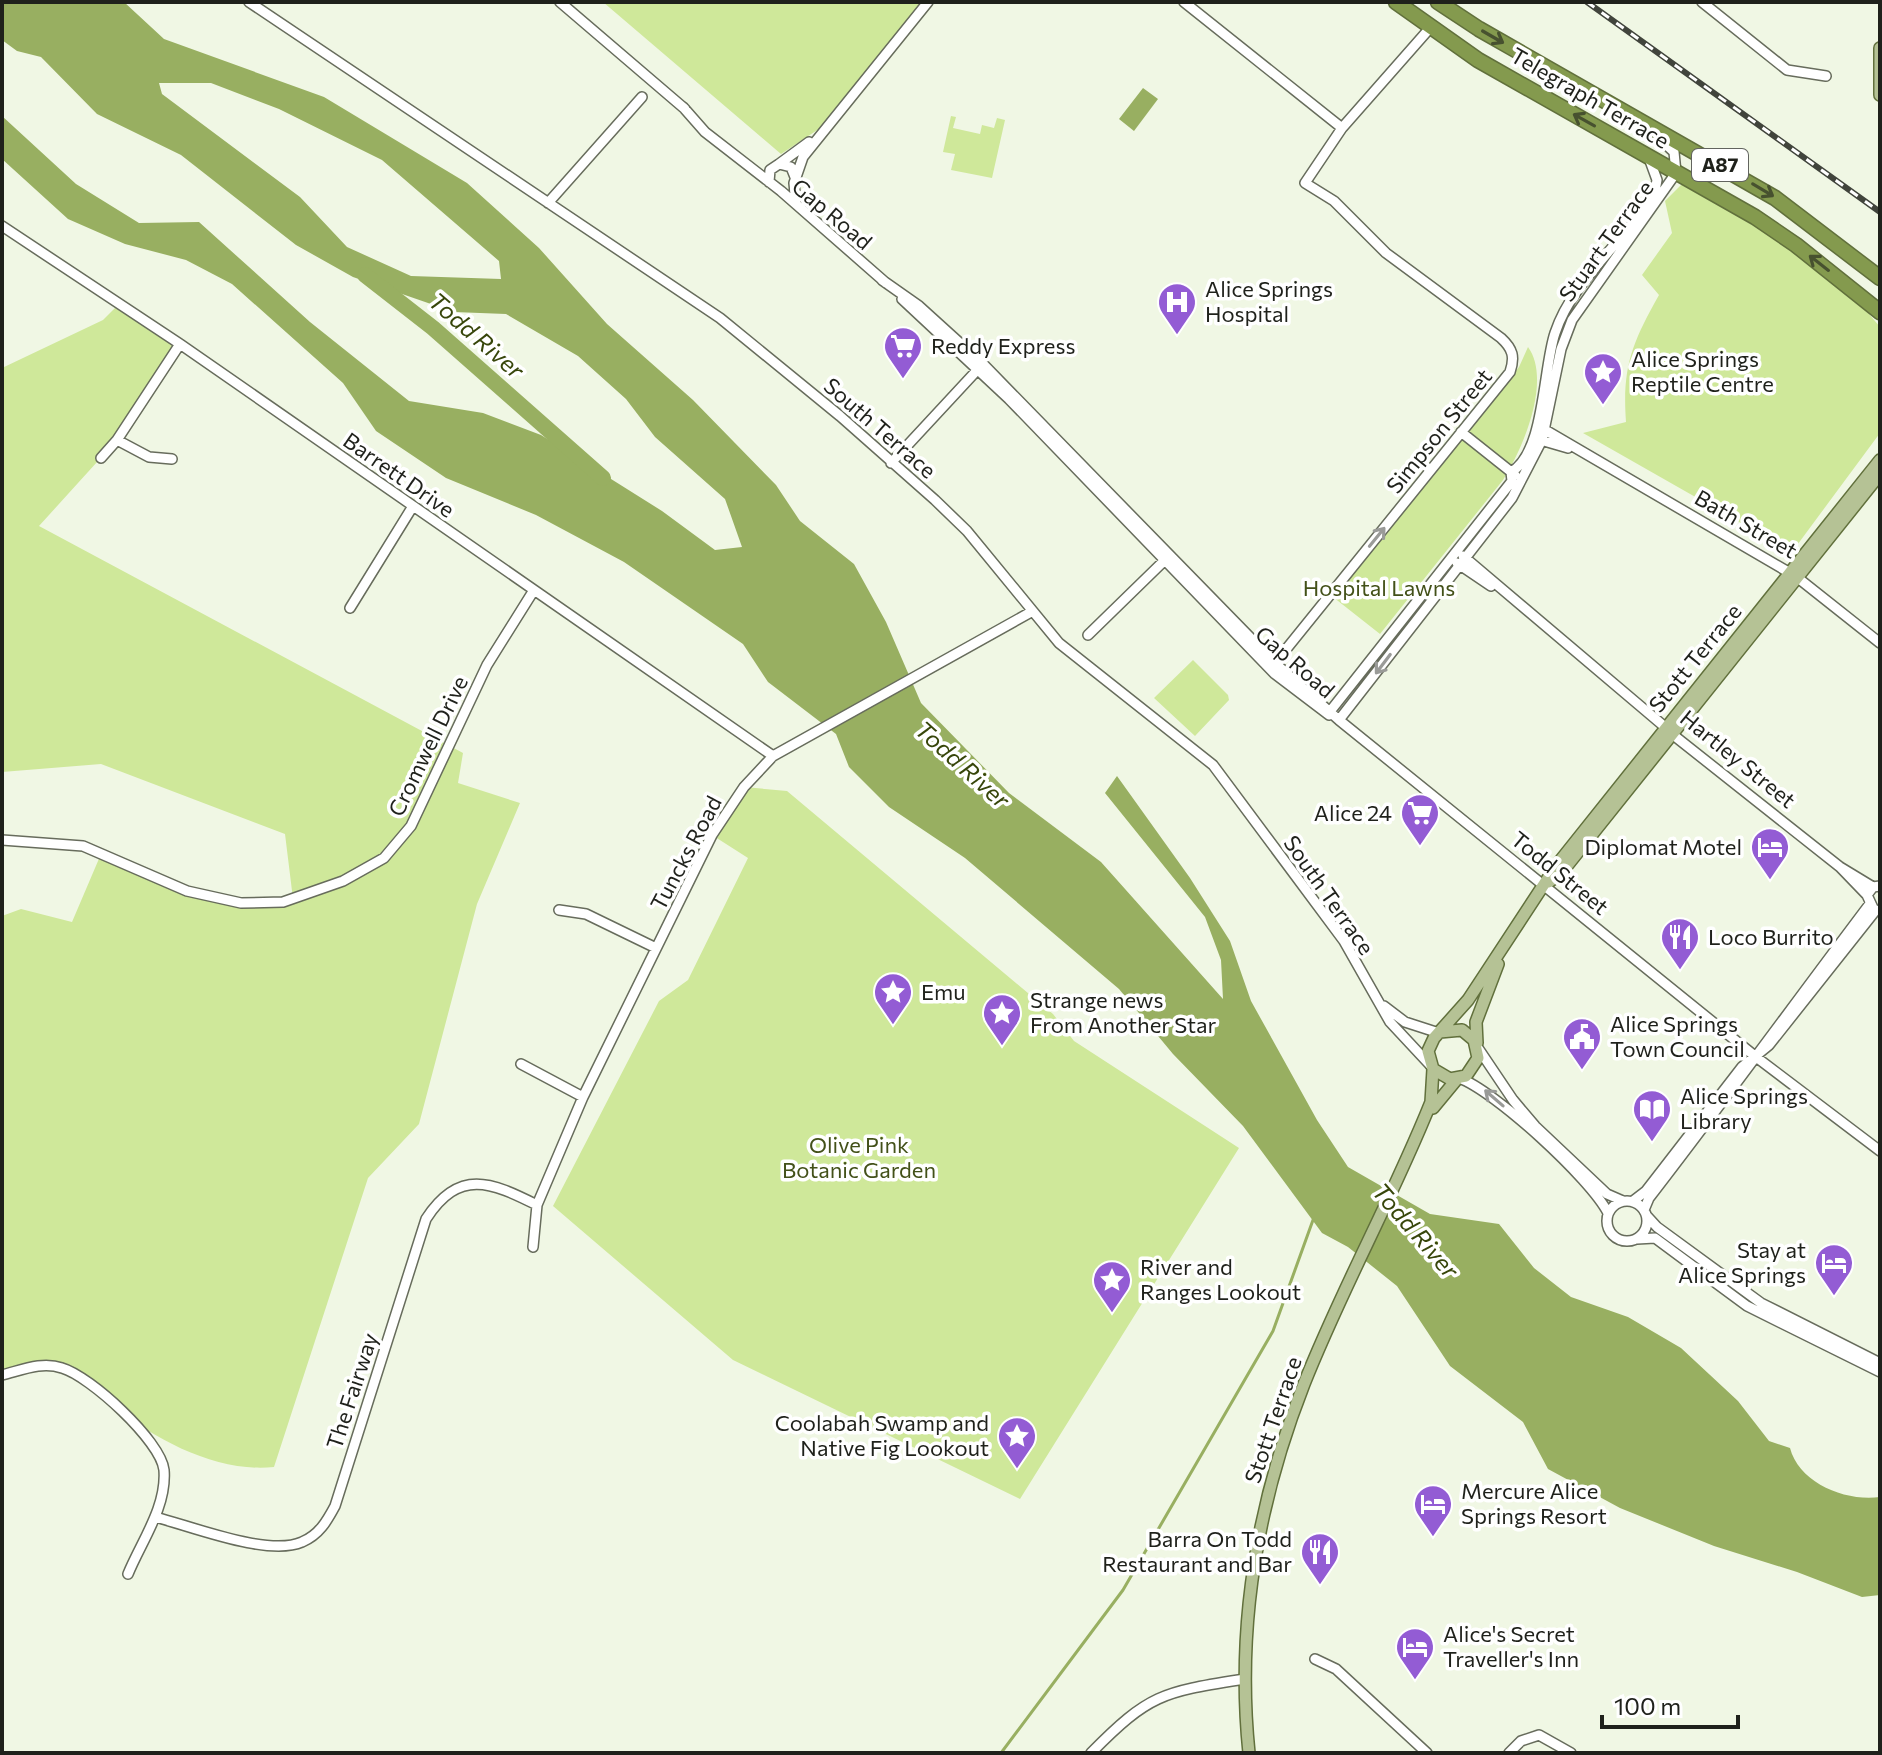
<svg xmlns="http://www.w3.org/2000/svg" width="1882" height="1755" font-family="Commissioner,sans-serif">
  <rect width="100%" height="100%" fill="#f0f7e4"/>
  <!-- green -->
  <path fill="#cfe89a" d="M603 2H928L834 119 781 154Z
    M951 116 956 117 953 128 980 134 982 125 994 128 997 118 1005 120 992 178 951 170 955 154 943 152Z
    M1683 183 1782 237 1864 308 1880 327V433L1792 552 1583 433 1626 422C1622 367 1632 343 1659 295L1642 275 1672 233 1665 201Z
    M119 304 180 344 117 440 39 526 463 753 458 783 520 803 477 904 419 1124 368 1178 274 1467C220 1473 158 1442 117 1408 101 1395 83 1374 63 1368 47 1364 19 1373 2 1375V916L21 909 72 922 101 854 170 884 241 903 293 899 285 834 101 764 2 772V368L103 320Z
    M1528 347C1552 380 1523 449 1503 480L1380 634 1333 597 1519 367Z
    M1193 660 1228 695 1229 700 1195 736 1154 698Z
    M744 787 787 791 1053 1014 1074 1041 1239 1148 1020 1499 733 1360 553 1206 659 1001 688 980 748 858 712 835Z"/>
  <!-- water -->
  <path fill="#98af61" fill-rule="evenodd" d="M2 2H124L164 39 324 97 467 183 539 248 607 324 693 400 776 485 800 521 854 564 886 622 921 703 1009 793 1101 862 1223 999 1221 960 1205 917 1105 793 1117 776 1190 878 1230 941 1251 1001 1317 1120 1348 1167 1430 1214 1499 1224 1534 1268 1571 1297 1628 1317 1681 1348 1738 1401 1769 1441 1790 1448C1799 1483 1846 1502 1880 1497V1595L1862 1597 1797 1572 1714 1546 1620 1508 1548 1469 1523 1422 1450 1366 1397 1286 1348 1247 1322 1233 1243 1126 1173 1054 1119 989 965 858 889 807 849 767 836 734 768 682 743 644 624 562 536 515 446 478 376 431 343 383 232 284 186 260 125 244 68 219 2 159V116L76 184 139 223 199 222 310 322 409 401 483 413 541 435 662 511 715 550 742 547 725 499 655 437 626 399 578 356 506 314 454 312 353 277 296 245 181 155 97 114 41 57 17 51 2 40ZM159 83H211L279 109 382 160 499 261 501 279 411 276 347 247 300 197 162 94Z
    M1143 88 1158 99 1134 131 1119 119Z"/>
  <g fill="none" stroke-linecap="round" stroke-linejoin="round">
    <!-- stream -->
    <path stroke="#98af61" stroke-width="3" d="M1001 1753 1123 1590 1273 1331 1313 1220"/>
    <!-- river -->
    <path stroke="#98af61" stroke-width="16" d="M365 275 433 328 603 478"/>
    <defs>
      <path id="minor" d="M249 2 720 318 840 416 935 500 967 531 1059 643 1213 765 1344 941 1390 1022 1431 1066
        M560 2 685 109
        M1184 2 1342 128
        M1702 2 1787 70 1826 76
        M683 107 705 132 781 191 886 283
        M779 164 809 142
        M769 182 770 170 779 164 791 167 795 177
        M548 203 642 97
        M796 204 794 183 803 157 928 2
        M2 226 180 344 773 756
        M882 280 919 306 983 364 1275 663 1339 720 1756 1057 1880 1151
        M902 299 1009 399 1275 674 1329 715
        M1540 427 1790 573
        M1461 432 1515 475
        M1537 439 1568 448
        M117 440 149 457 172 459
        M101 458 117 440 180 344
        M891 463 981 366
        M1463 556 1665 727
        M1457 563 1491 586
        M1798 578 1880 643
        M350 608 413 506
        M1088 635 1168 557
        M1275 663 1510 372C1515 357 1513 349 1501 338L1386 253 1334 201 1305 183 1342 128 1430 28
        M1328 714 1512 481 1511 472C1545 453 1543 368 1555 333 1573 278 1627 241 1655 191L1657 180 1649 158
        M1339 720 1512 498 1542 440 1561 349 1572 320 1676 173 1674 152 1659 138
        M1672 734 1840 867 1873 887
        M2 840 83 846 187 891 241 903 283 902 343 881 384 858 411 826 487 665 534 590
        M1840 867 1867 895
        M1873 908 1867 895 1873 887 1880 886
        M559 910 586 914 656 948
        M1384 1006 1405 1022 1439 1033
        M1478 1048 1513 1100 1535 1126 1607 1194 1623 1201
        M521 1064 583 1097
        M1459 1078C1494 1090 1591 1179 1608 1213
        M1607 1221a20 20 0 1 1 40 0a20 20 0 1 1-40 0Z
        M1633 1201 1646 1191 1742 1067 1769 1045 1876 910
        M1644 1210 1649 1198C1724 1101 1795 1003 1869 905
        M1646 1215 1657 1227 1761 1303 1880 1363
        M1637 1239 1655 1238 1747 1306 1880 1372
        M533 1247 537 1205 583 1097 712 835 744 787 773 756 1031 612
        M2 1375C22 1370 42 1361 62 1368 90 1376 161 1441 164 1470 167 1507 141 1542 128 1574
        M155 1517C191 1526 268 1557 302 1542 319 1535 327 1521 335 1506L426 1219C459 1168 491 1182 537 1205
        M1315 1659 1336 1669 1427 1753
        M1091 1753C1150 1693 1163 1692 1245 1679
        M1509 1753 1521 1741 1539 1735 1571 1753"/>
      <path id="major" d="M1880 48V95
        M1549 882 1562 872 1880 474
        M1440 1032 1462 1030 1474 1040 1478 1058 1466 1076 1450 1079 1433 1069 1428 1051 1434 1038 1468 1000 1556 866 1880 460
        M1477 1043 1476 1022 1498 964
        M1433 1108 1457 1079
        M1249 1753C1236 1627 1258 1501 1304 1384 1342 1288 1393 1197 1431 1102L1433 1069"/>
      <path id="highway" d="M1396 2 1478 60 1755 217 1796 245 1880 312
        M1438 2 1479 29 1775 198 1880 278"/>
    </defs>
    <!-- minor casing -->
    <use href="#minor" stroke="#676c5c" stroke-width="12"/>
    <!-- major casing -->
    <use href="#major" stroke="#61703c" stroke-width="14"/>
    <!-- highway casing -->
    <use href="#highway" stroke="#61703c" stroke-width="17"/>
    <!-- minor -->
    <use href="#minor" stroke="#fff" stroke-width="9"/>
    <!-- major -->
    <use href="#major" stroke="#b5c295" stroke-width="11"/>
    <!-- highway -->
    <use href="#highway" stroke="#849a4e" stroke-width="14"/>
    <defs>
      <path id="rail" d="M1587 2 1880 212"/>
    </defs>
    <!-- rail casing -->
    <use href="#rail" stroke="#41443c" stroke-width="6"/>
    <!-- rail -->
    <use href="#rail" stroke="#fff" stroke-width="3" stroke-dasharray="9" stroke-linecap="butt"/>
  </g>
  <!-- one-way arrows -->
  <defs><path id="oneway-shaft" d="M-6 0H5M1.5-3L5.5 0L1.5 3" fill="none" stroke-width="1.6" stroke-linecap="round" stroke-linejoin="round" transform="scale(2)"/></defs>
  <g stroke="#47512f">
    <use href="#oneway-shaft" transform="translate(1493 37) rotate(30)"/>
    <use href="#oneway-shaft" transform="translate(1584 120) rotate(-151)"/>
    <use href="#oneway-shaft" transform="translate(1763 190) rotate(31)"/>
    <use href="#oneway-shaft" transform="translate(1819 263) rotate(-142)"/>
  </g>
  <g stroke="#9a9b98">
    <use href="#oneway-shaft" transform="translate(1377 537) rotate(-51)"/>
    <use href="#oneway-shaft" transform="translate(1383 664) rotate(127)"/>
    <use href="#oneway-shaft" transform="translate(1494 1098) rotate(-139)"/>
  </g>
  <!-- icons -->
  <defs>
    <symbol id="hospital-pin" viewBox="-11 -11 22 30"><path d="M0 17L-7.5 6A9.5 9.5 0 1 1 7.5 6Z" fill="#935cd4" stroke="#fff"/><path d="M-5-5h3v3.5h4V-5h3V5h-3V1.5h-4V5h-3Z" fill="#fff"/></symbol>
    <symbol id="supermarket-pin" viewBox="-11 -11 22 30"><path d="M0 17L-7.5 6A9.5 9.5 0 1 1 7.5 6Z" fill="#935cd4" stroke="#fff"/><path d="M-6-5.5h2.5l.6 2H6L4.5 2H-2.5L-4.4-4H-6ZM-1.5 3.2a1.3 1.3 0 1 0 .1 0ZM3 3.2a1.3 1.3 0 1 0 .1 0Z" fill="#fff"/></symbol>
    <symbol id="sight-pin" viewBox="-11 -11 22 30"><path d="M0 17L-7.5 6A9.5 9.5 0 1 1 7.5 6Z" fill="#935cd4" stroke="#fff"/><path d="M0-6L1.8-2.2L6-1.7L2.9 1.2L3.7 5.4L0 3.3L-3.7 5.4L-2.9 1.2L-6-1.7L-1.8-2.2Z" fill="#fff"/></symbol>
    <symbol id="hotel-pin" viewBox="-11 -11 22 30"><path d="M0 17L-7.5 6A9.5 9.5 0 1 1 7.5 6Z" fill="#935cd4" stroke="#fff"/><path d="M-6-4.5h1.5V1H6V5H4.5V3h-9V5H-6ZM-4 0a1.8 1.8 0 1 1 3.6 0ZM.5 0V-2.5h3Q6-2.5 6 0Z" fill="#fff"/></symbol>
    <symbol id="restaurant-pin" viewBox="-11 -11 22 30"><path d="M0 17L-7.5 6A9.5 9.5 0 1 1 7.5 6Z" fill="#935cd4" stroke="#fff"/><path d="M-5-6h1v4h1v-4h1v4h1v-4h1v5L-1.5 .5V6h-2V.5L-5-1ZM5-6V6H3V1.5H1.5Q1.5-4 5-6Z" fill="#fff"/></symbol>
    <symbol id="civic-pin" viewBox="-11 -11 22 30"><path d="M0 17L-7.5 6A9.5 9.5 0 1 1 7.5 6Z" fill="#935cd4" stroke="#fff"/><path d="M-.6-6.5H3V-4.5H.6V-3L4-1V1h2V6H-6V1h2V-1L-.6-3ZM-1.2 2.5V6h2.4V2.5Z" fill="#fff"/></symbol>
    <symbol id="library-pin" viewBox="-11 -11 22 30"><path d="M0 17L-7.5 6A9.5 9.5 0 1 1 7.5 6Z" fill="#935cd4" stroke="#fff"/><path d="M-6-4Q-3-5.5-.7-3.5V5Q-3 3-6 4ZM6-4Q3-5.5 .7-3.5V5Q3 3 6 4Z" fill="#fff"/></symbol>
  </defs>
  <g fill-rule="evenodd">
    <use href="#hospital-pin" x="1155" y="280" width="44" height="60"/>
    <use href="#supermarket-pin" x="881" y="324" width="44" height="60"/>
    <use href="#sight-pin" x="1581" y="350" width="44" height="60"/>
    <use href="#supermarket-pin" x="1398" y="791" width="44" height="60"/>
    <use href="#hotel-pin" x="1748" y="825" width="44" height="60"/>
    <use href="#restaurant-pin" x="1658" y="915" width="44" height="60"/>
    <use href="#sight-pin" x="871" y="970" width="44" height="60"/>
    <use href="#sight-pin" x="980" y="991" width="44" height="60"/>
    <use href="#civic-pin" x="1560" y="1015" width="44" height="60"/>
    <use href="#library-pin" x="1630" y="1087" width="44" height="60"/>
    <use href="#hotel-pin" x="1812" y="1241" width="44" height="60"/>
    <use href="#sight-pin" x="1090" y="1258" width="44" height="60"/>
    <use href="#sight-pin" x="995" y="1414" width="44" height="60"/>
    <use href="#hotel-pin" x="1411" y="1482" width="44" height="60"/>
    <use href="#restaurant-pin" x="1298" y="1530" width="44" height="60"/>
    <use href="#hotel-pin" x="1393" y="1625" width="44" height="60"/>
  </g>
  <g text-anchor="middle" stroke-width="7" stroke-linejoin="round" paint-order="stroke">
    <!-- shield labels -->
    <rect fill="#fff" stroke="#62645f" stroke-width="2" x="1692" y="149" width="56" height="32" rx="6"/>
    <g font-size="20" font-weight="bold" fill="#1f211b">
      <text x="1720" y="172">A87</text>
    </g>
    <!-- street labels -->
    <g font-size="22" fill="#1f211b" stroke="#fff">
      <text transform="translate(1590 98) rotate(30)" y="8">Telegraph Terrace</text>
      <text transform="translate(832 214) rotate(40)" y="8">Gap Road</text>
      <text transform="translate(1606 241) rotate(-54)" y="8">Stuart Terrace</text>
      <text transform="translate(880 428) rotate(41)" y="8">South Terrace</text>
      <text transform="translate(1439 431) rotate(-51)" y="8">Simpson Street</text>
      <text transform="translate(399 475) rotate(35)" y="8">Barrett Drive</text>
      <text transform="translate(1746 524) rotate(30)" y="8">Bath Street</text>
      <text transform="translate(1695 658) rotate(-51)" y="8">Stott Terrace</text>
      <text transform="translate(1295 662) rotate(41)" y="8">Gap Road</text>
      <text transform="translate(428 746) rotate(-64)" y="8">Cromwell Drive</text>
      <text transform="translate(1738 759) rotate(39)" y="8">Hartley Street</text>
      <text transform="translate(686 853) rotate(-62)" y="8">Tuncks Road</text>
      <text transform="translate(1560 873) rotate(39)" y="8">Todd Street</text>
      <text transform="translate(1329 895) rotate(55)" y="8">South Terrace</text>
      <text transform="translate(352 1391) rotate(-72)" y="8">The Fairway</text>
      <text transform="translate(1273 1420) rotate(-71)" y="8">Stott Terrace</text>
    </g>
    <!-- poi labels -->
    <g font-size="22" fill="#1f211b" stroke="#fff" text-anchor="start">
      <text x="1205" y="297">Alice Springs<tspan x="1205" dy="25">Hospital</tspan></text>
      <text x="931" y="354">Reddy Express</text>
      <text x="1631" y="367">Alice Springs<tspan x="1631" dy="25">Reptile Centre</tspan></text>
      <text x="1392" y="821" text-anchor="end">Alice 24</text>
      <text x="1742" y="855" text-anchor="end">Diplomat Motel</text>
      <text x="1708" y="945">Loco Burrito</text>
      <text x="921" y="1000">Emu</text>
      <text x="1030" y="1008">Strange news<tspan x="1030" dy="25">From Another Star</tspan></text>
      <text x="1610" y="1032">Alice Springs<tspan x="1610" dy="25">Town Council</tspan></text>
      <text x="1680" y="1104">Alice Springs<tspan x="1680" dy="25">Library</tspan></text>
      <text x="1806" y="1258" text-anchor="end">Stay at<tspan x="1806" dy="25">Alice Springs</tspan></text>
      <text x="1140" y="1275">River and<tspan x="1140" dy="25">Ranges Lookout</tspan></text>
      <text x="989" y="1431" text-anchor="end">Coolabah Swamp and<tspan x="989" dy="25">Native Fig Lookout</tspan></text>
      <text x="1461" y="1499">Mercure Alice<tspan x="1461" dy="25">Springs Resort</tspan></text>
      <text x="1292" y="1547" text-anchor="end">Barra On Todd<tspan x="1292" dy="25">Restaurant and Bar</tspan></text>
      <text x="1443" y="1642">Alice's Secret<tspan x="1443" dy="25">Traveller's Inn</tspan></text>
    </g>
    <!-- park labels -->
    <g font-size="22" fill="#435119" stroke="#fff">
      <text x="1379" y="596">Hospital Lawns</text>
      <text x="859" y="1153">Olive Pink<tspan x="859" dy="25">Botanic Garden</tspan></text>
    </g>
    <!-- water labels -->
    <g font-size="24" font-style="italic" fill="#37460a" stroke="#fff">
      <text transform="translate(476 336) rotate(41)" y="8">Todd River</text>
      <text transform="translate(962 765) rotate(42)" y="8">Todd River</text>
      <text transform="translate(1415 1231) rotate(49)" y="8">Todd River</text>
    </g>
  </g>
  <!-- border -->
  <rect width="1882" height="1755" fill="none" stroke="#1f211b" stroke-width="8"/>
  <!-- scale -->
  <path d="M1602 1715v12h136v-12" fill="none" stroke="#1f211b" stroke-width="4"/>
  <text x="1614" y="1715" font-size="24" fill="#1f211b" stroke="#ffffff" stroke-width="6" paint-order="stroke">100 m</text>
</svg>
